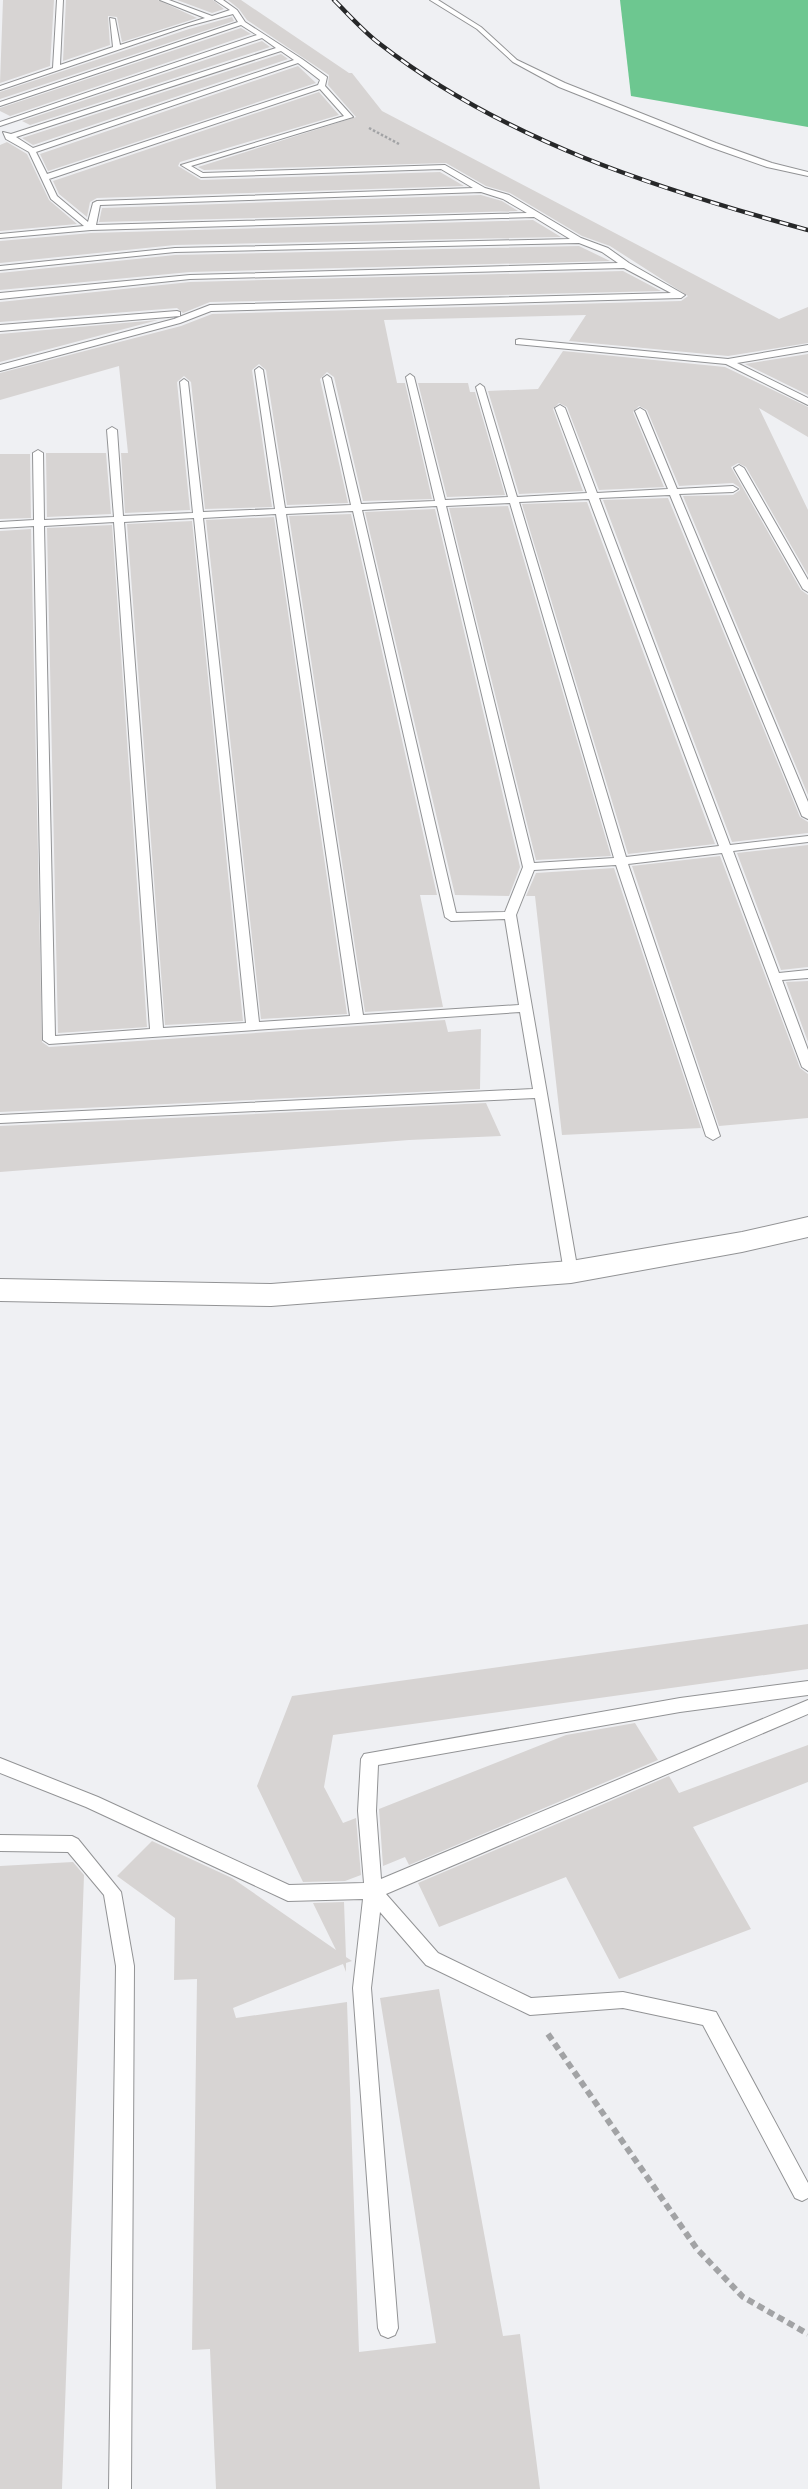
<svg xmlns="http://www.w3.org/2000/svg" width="808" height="2489" font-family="Merriweather,serif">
  <rect width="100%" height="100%" fill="#eff0f3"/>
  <!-- forest -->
  <path fill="#6dc790" d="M620 0H808V127L631 96Z"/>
  <!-- building -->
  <path fill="#d7d4d3" d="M3 0H54L50 66 0 83Z
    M66 0H158L197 18 122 42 117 17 108 16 110 45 63 61Z
    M177 0H213L224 9 212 13Z
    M228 0H241L349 73H352L382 111 779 319 808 307V343L728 356 569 341 586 315 384 320 397 383H405L432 499 363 501 334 377 327 372 320 379 348 503 287 505 266 370 259 364 252 370 272 507 205 509 191 382 184 376 177 382 190 510 125 513 121 453H128L119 366 0 400V373L181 326 212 314 681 301 688 296 610 246 582 236 510 193 486 186 446 163 204 170 198 167 356 117 328 85 329 75 247 20 239 9Z
    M232 17 234 21 0 99V92L189 29Z
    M241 28 251 34 10 116 0 111V108Z
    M262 41 270 47 30 125 22 121Z
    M281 54 288 59 33 145 22 138Z
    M298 66 316 83 48 171 40 154Z
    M319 92 339 115 180 162 178 166 201 180 440 172 464 186 97 198 90 202 87 217 59 194 53 181Z
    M7 142 27 154 49 200 77 224 0 231V145Z
    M481 195 502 201 518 211 99 222 102 208Z
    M533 220 561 237 175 245 0 263V241L91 233Z
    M579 246 610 261 190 272 0 290V273L175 255Z
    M623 271 661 291 210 302 183 313 177 308 0 322V302L190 282Z
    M158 320 0 362V334Z
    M563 351 725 367 808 407V437L759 408 808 510V575L746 467 738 463 731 467 801 590 808 595V795L683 496 733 495 740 490 739 487 733 483 679 486 647 410 639 406 633 412 664 487 599 490 567 407 559 403 553 409 583 491 519 494 488 391 538 389Z
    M808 354V395L745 364Z
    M418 383H468L470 392H475L505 495 447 497Z
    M46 453H106L111 514 47 517Z
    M0 454H30L31 518 0 519Z
    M668 498 800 817 808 822V833L732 842 603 500Z
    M587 502 715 844 628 854 522 504Z
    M508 506 611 856 536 860 449 508Z
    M435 509 520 867 509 896 455 895 365 512Z
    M351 514 437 895H420L443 1007 365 1012 289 516Z
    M274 517 347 1014 261 1019 206 520Z
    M192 521 243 1021 165 1025 127 524Z
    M112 525 147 1027 58 1033 47 528Z
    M31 529 42 1042 49 1047 445 1020 448 1032 481 1029 480 1089 0 1112V531Z
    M808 845V967L781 970 737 853Z
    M720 856 800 1068 808 1074V1118L719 1126 632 866Z
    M614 868 701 1128 562 1135 535 896H526L536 873Z
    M808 981V1042L786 982Z
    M486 1103 501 1136 409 1140 0 1172V1126Z
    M808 1624V1669L333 1735 324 1787 343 1823 356 1818 361 1875 345 1881 303 1882 257 1786 292 1696Z
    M635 1723 658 1760 409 1865 405 1857 383 1866 379 1809 566 1735Z
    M808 1745V1782L693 1827 751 1929 619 1979 566 1877 439 1927 418 1883 669 1776 679 1793Z
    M152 1841 232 1878 336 1950 313 1903 344 1902 346 1957 352 1961 346 1963V1972L343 1964 233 2008 236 2018 347 2002 359 2352 436 2343 380 1998 439 1989 503 2336 520 2334 540 2489H216L210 2349 192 2350 197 1979 174 1980 175 1918 117 1876Z
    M73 1862 84 1875 62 2489H0V1866Z"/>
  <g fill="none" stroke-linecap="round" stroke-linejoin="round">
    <defs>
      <path id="lane" d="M57 0H63L60 65 113 47 110 18 115 19 120 45 205 18 160 0H169L212 16 230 10 215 0H223L237 10 245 22 302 59 327 77 325 86 353 117 191 166 203 173 445 165 485 188 509 195 581 238 608 248 629 263 685 295 681 298 211 311 180 323 0 371V365L174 319 210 305 671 293 624 268 190 279 0 299V293L190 275 618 263 602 252 579 243 175 252 0 270V266L175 248 570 239 534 217 91 230 0 238V234L84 226 51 199 29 152 6 139 3 132 11 134 276 48 262 38 0 126V122L257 35 241 25 0 106V102L238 22 233 14 188 26 0 90V86L53 68ZM281 51 294 60 33 148 16 137ZM298 63 320 80 318 85 47 174 36 152ZM320 89 344 116 181 165 201 177 441 169 473 188 97 201 93 203 88 222 57 196 49 179ZM481 192 503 199 527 213 96 225 100 205Z
        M430 0H438L481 27 517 60 565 83 716 143 772 163 808 172V176L767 167 710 147 559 87 513 62 477 29Z
        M177 311 180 312V316L0 331V325Z
        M519 339 728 359 808 345V351L737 363 808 398V405L726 364 516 344V340Z
        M259 367 263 370 285 508 351 505 323 378 327 375 331 378 361 504 435 501 406 377 410 374 414 377 445 500 508 497 476 387 480 384 484 387 517 497 587 493 555 408 560 405 565 408 597 493 668 489 635 411 640 408 645 411 677 489 733 486 738 489 733 492 679 494 808 802V819L802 816 670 495 599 498 730 845 808 836V842L733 851 779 973 808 970V978L782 980 808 1050V1071L802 1067 722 853 628 864 720 1136 713 1140 706 1136 616 865 534 870 516 915 578 1272 576 1276 571 1277 564 1272 535 1098 0 1123V1115L533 1089 520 1012 49 1044 43 1040 34 526 0 528V522L34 520 33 453 38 450 43 453 44 520 114 517 107 430 112 427 117 430 123 516 193 513 180 382 184 379 188 382 203 512 275 509 255 370ZM589 499 719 846 626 857 519 502ZM510 503 614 858 534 863 446 506ZM437 506 523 867 505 912 456 913 362 510ZM353 511 445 917 451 921 505 919 519 1005 363 1015 286 514ZM276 514 350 1016 259 1022 203 518ZM194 518 246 1023 163 1028 124 522ZM114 522 150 1029 55 1036 44 526Z
        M739 465 744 468 808 580V592L803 589 734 468Z
        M808 1681V1695L680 1712 378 1765 376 1811 381 1879 808 1700V1714L386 1894 438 1953 531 1998 623 1992 716 2012 808 2183V2198L802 2201 795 2198 703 2025 623 2008 530 2015 426 1965 380 1912 371 1988 398 2328 395 2335 388 2338 381 2335 378 2328 353 1988 363 1899 288 1901 86 1807 0 1773V1758L98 1797 289 1885 364 1883 358 1811 361 1759 364 1754 680 1698Z
        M0 1835 72 1836 78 1839 121 1892 134 1966 131 2489H109L116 1966 104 1895 68 1852 0 1851Z"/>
      <path id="street" d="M808 1217V1237L742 1252 571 1283 271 1306 0 1301V1279L271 1284 571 1261 742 1232Z"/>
    </defs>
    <!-- lane casing -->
    <use href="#lane" stroke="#929395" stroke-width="2"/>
    <!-- street casing -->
    <use href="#street" stroke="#929395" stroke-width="2"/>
    <!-- path-far1 -->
    <path stroke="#a2a3a5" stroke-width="2.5" stroke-dasharray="2.5 2" stroke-linecap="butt" d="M369 128 399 144"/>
    <!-- path -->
    <path stroke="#a2a3a5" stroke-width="6" stroke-dasharray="7 4.5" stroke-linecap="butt" d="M548 2034 697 2249 743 2297 808 2334"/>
    <!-- lane -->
    <use href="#lane" fill="#fff" fill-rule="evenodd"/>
    <!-- street -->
    <use href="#street" fill="#fff" fill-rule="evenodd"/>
    <defs>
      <path id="rail" d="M334 0C349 15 364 32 380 44 505 141 658 189 808 230"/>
    </defs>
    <!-- rail casing -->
    <use href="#rail" stroke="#272829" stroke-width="4.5"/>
    <!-- rail -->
    <use href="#rail" stroke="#fdfdff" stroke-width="2.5" stroke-dasharray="9" stroke-linecap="butt"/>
  </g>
</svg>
